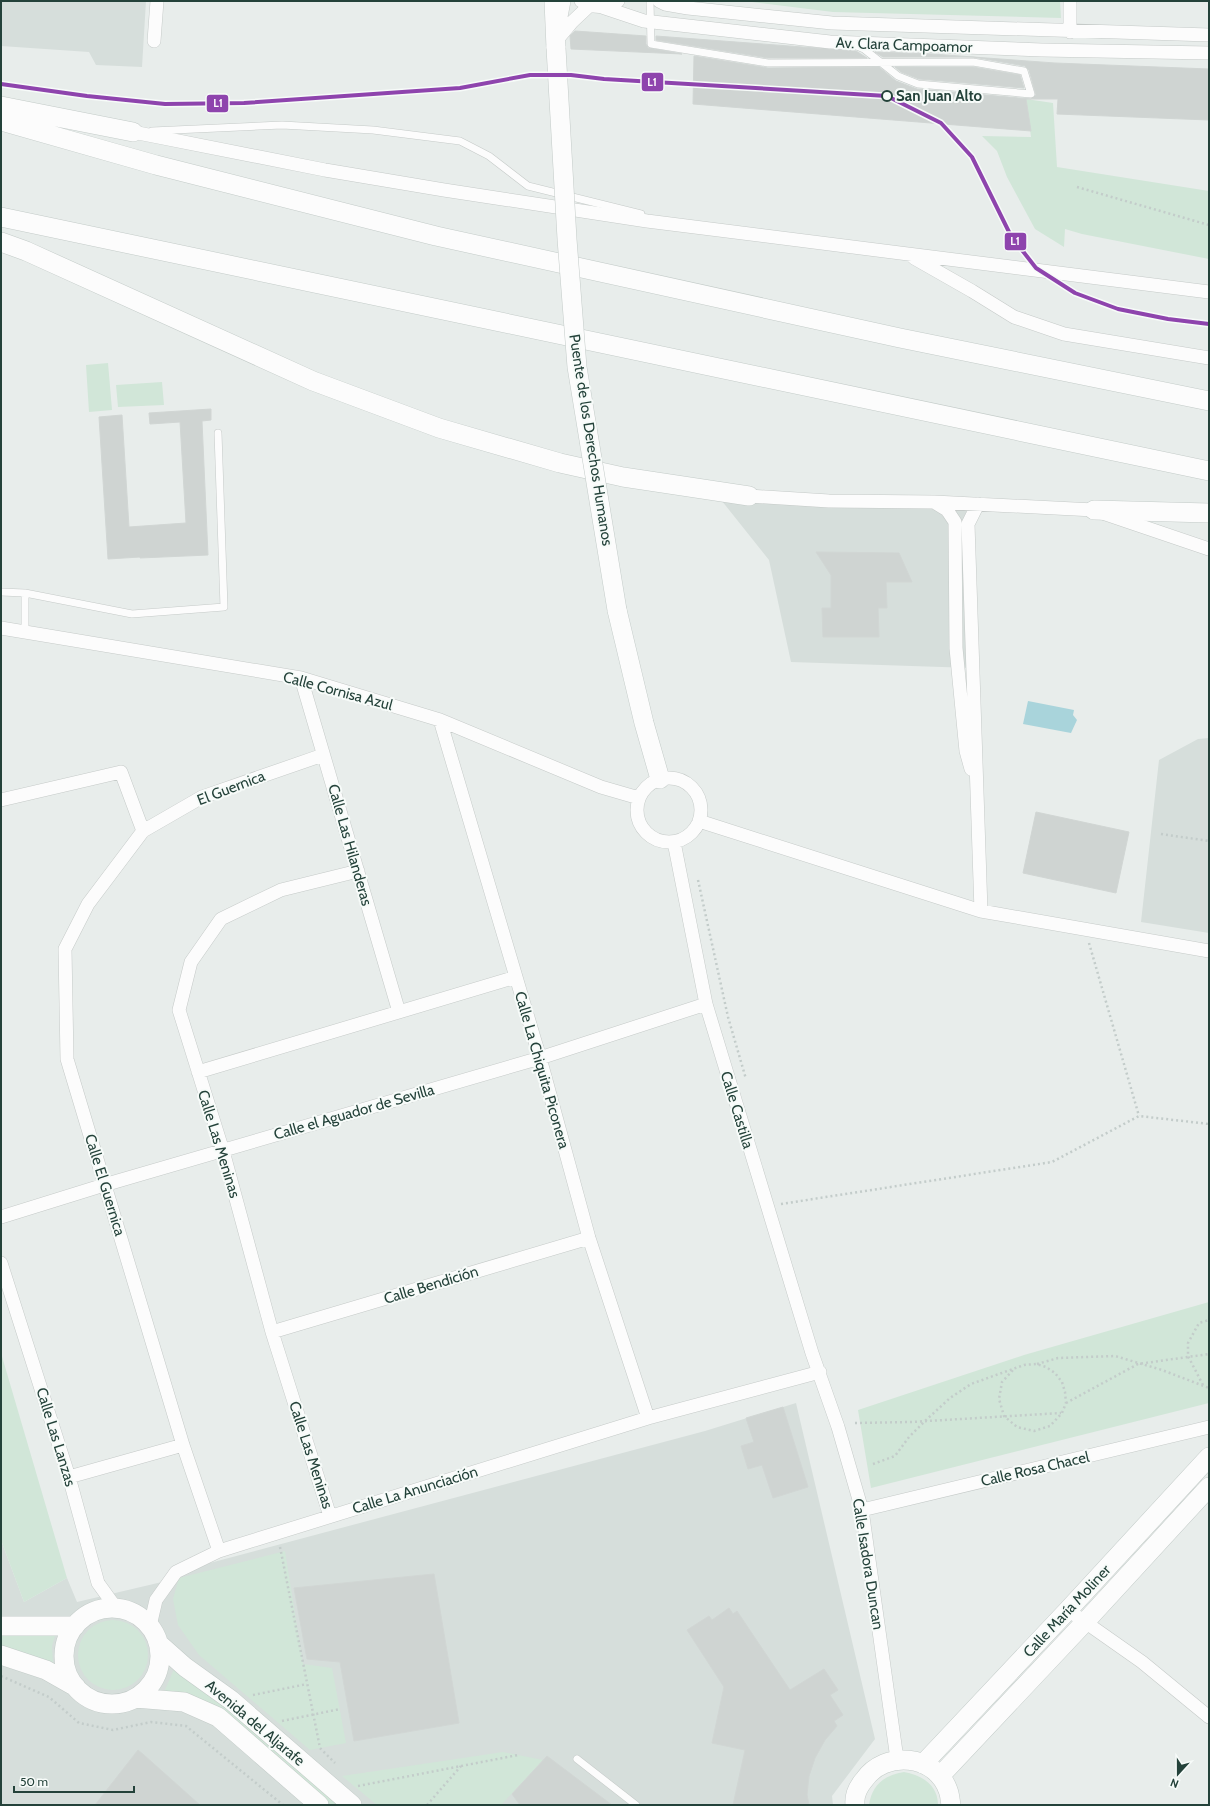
<svg xmlns="http://www.w3.org/2000/svg" width="1210" height="1806" font-family="Cabin,sans-serif">
  <rect width="100%" height="100%" fill="#e8edeb"/>
  <!-- built -->
  <path fill="#d6dedb" d="M1 1H146L142 67 96 65 89 52 1 46Z
    M714 491 966 503 972 668 791 662 769 560Z
    M1209 738V933L1141 922 1159 760 1198 739Z
    M796 1403 875 1739 832 1796 833 1805H1V1540L24 1602 67 1578 77 1602 179 1578 176 1572 705 1431Z"/>
  <!-- green -->
  <path fill="#d1e6d8" d="M744 1H1060L1061 18 833 12Z
    M1026 99 1053 103 1057 167 1209 191V259L1082 234 1065 229 1064 247 1035 229 1007 177 997 151 982 136 1031 137Z
    M108 363 112 410 89 412 86 365Z
    M162 382 164 405 118 407 116 385Z
    M1209 1302V1403L871 1488 858 1410 1024 1355Z
    M1 1353 67 1578 24 1602 1 1540Z
    M285 1551 303 1664 332 1668 346 1743 310 1750 199 1655 178 1625 173 1599 179 1578Z
    M78 1655a35 35 0 1 1 70 0a35 35 0 1 1-70 0Z
    M56 1633 52 1646 53 1664 35 1656 1 1647V1634Z
    M175 1667 223 1705 339 1805H331L292 1770 164 1692Z
    M503 1752 543 1760 501 1805H377L342 1776Z
    M904 1772C922 1775 938 1785 938 1805H869C872 1785 884 1775 904 1772Z"/>
  <!-- water -->
  <path fill="#a9d4db" d="M1028 701 1074 710 1073 715 1077 720 1071 733 1023 724Z"/>
  <!-- building -->
  <path fill="#cfd4d2" stroke="#d1d6d4" d="M575 31 646 36V44L648 48 682 54 571 49 570 36Z
    M656 36 856 51 867 58H768L656 40Z
    M875 52 932 54 1055 63 1209 69V120L1057 114 1058 99H1026L1031 131 693 104 694 56 768 68 879 67 896 81 917 89 1031 99 1036 95 1029 70 1025 66 973 57H883Z
    M895 67H973L1020 75 1024 88 919 79 901 72Z
    M211 409V420L202 421 208 555 140 558V557L108 559 99 417 122 415 129 527 186 523 180 422 150 424 149 413Z
    M816 552 899 553 912 582H886L887 608H878L879 637H823L822 608H831V575Z
    M1036 812 1129 832 1116 893 1023 873Z
    M783 1407 808 1487 773 1498 762 1465 748 1469 741 1446 754 1442 746 1418Z
    M434 1574 459 1723 354 1741 340 1662 307 1659 294 1588Z
    M729 1608 733 1614 737 1611 790 1690 824 1669 838 1690 830 1695 843 1715 834 1721 837 1726 825 1740 815 1758 809 1776 807 1795 809 1805H733L745 1750 712 1743 724 1687 687 1630 709 1616 712 1620Z
    M138 1750 144 1755 200 1805H95Z
    M547 1756 612 1805H520L512 1794Z"/>
  <g fill="none" stroke-linecap="round" stroke-linejoin="round">
    <defs>
      <path id="lane" d="M650 1 651 44 768 63 973 62 1024 71 1031 94 918 84 898 76 864 49 857 46
        M152 131 282 125 373 130 460 141 489 156 528 186 641 214
        M1 592 25 593 132 614 224 607 218 433
        M25 593V632
        M577 1759 636 1805"/>
      <path id="street" d="M581 1C591 7 608 10 618 1
        M659 1 665 4 688 8 832 23 1209 35
        M602 7 644 21 830 42 1042 50 1209 53
        M560 22 564 1
        M1070 32V1
        M154 41 157 1
        M556 41 572 22 589 6
        M133 132 325 170 444 190 647 221 1209 292
        M914 258 972 291 1014 317 1064 334 1209 358
        M749 496 829 501 934 502 1094 510 1209 549
        M934 502 947 510 955 522 956 648 966 751 971 769
        M978 504 968 524 981 911
        M1 628 301 678 440 720 601 787 639 798
        M301 678 399 1012
        M440 720 540 1058 589 1238 648 1418
        M637 810a32 32 0 1 1 64 0a32 32 0 1 1-64 0Z
        M1 800 121 772 143 831
        M699 821 981 911 1209 951
        M674 842 706 1004 812 1353 838 1427 862 1510 897 1759
        M198 1072 516 977
        M1 1217 104 1185 540 1058 706 1004
        M1 1263 69 1477 98 1583 116 1608
        M272 1332 589 1238
        M69 1477 183 1445
        M862 1510 1209 1427
        M330 1516 272 1332 223 1151 179 1010 191 962 221 919 281 890 358 871
        M219 1551 183 1445 67 1059 65 949 88 904 143 831 202 797 323 755
        M1068 1610 1142 1662 1209 1717
        M150 1626 156 1600 176 1572 219 1551 648 1418 820 1372"/>
      <path id="secondary" d="M554 1 556 48
        M1 106 133 132
        M1 121 156 165 436 236 900 338 1209 401
        M1 217 1209 471
        M1 242 26 251 313 381 439 428 560 463 623 477 749 496
        M1094 510 1209 513
        M617 610 644 723 660 779
        M64 1656a48 48 0 1 1 96 0a48 48 0 1 1-96 0Z
        M1 1626H75
        M158 1643 185 1667 231 1700 352 1805
        M1 1655 46 1670 76 1687
        M135 1698 184 1702 218 1717 319 1805
        M923 1764 1068 1610 1209 1457
        M940 1776 1085 1622 1209 1487
        M855 1805C854 1796 858 1787 864 1780 885 1750 935 1754 948 1790 950 1795 950 1800 951 1805"/>
    </defs>
    <!-- lane casing -->
    <use href="#lane" stroke="#c5cac8" stroke-width="8"/>
    <!-- street casing -->
    <use href="#street" stroke="#c5cac8" stroke-width="14"/>
    <!-- secondary casing -->
    <use href="#secondary" stroke="#c3cbc8" stroke-width="20"/>
    <!-- path -->
    <path stroke="#c3ccca" stroke-width="2.5" stroke-dasharray="2 3" stroke-linecap="butt" d="M1077 187 1209 225
      M1161 834 1209 841
      M698 880 728 1017 746 1079
      M1089 943 1139 1116
      M781 1204 1052 1162 1139 1116 1209 1124
      M1037 1364 1058 1358 1115 1356 1162 1370 1209 1388
      M1203 1385 1188 1356V1343L1199 1323 1209 1320
      M1066 1403 1138 1364 1209 1354
      M855 1423 911 1422 1061 1413
      M873 1464 895 1456 909 1437 925 1421 950 1398 971 1384 1024 1365 1036 1364 1046 1367 1055 1373 1062 1382 1065 1392 1066 1403 1062 1413 1050 1426 1034 1431 1017 1427 1004 1416 999 1399 1002 1382 1014 1369
      M280 1547 320 1748 335 1763
      M1 1676 49 1697 79 1723 113 1730 151 1722 186 1726 283 1805
      M253 1695 307 1684
      M282 1721 340 1709
      M358 1786 518 1755
      M427 1805 461 1766"/>
    <!-- lane -->
    <use href="#lane" stroke="#fcfcfc" stroke-width="7"/>
    <!-- street -->
    <use href="#street" stroke="#fcfcfc" stroke-width="13"/>
    <!-- secondary -->
    <use href="#secondary" stroke="#fcfcfc" stroke-width="19"/>
    <defs>
      <path id="secondary-bridge" d="M556 48 567 239 577 367 617 610"/>
    </defs>
    <!-- secondary-bridge casing -->
    <use href="#secondary-bridge" stroke="#c3cbc8" stroke-width="20" stroke-linecap="butt"/>
    <!-- secondary-bridge -->
    <use href="#secondary-bridge" stroke="#fcfcfc" stroke-width="19"/>
    <defs>
      <path id="metro-1" d="M1 84 87 96 165 104 244 103 460 88 530 75H571L604 79 887 96 941 123 972 157 1011 236 1036 268 1075 293 1118 309 1168 319 1209 324"/>
    </defs>
    <!-- metro-1 casing -->
    <use href="#metro-1" stroke="#f7fbf9" stroke-width="7"/>
    <!-- metro-1 -->
    <use href="#metro-1" stroke="#8e44ad" stroke-width="4"/>
  </g>
  <!-- markers -->
  <circle fill="#f7fbf9" stroke="#24423a" stroke-width="2" cx="887" cy="96" r="5"/>
  <g text-anchor="middle" stroke-width="4" stroke-linejoin="round" paint-order="stroke">
    <!-- street labels -->
    <g font-size="15" fill="#24423a" stroke="#f7fbf9">
      <text transform="translate(904 45) rotate(2)" y="5">Av. Clara Campoamor</text>
      <text transform="translate(591 440) rotate(81)" y="5">Puente de los Derechos Humanos</text>
      <text transform="translate(338 691) rotate(15)" y="5">Calle Cornisa Azul</text>
      <text transform="translate(231 788) rotate(-21)" y="5">El Guernica</text>
      <text transform="translate(350 845) rotate(74)" y="5">Calle Las Hilanderas</text>
      <text transform="translate(542 1070) rotate(74)" y="5">Calle La Chiquita Piconera</text>
      <text transform="translate(737 1110) rotate(73)" y="5">Calle Castilla</text>
      <text transform="translate(354 1112) rotate(-16)" y="5">Calle el Aguador de Sevilla</text>
      <text transform="translate(219 1144) rotate(73)" y="5">Calle Las Meninas</text>
      <text transform="translate(105 1185) rotate(73)" y="5">Calle El Guernica</text>
      <text transform="translate(431 1285) rotate(-17)" y="5">Calle Bendición</text>
      <text transform="translate(56 1437) rotate(73)" y="5">Calle Las Lanzas</text>
      <text transform="translate(311 1455) rotate(72)" y="5">Calle Las Meninas</text>
      <text transform="translate(1035 1469) rotate(-13)" y="5">Calle Rosa Chacel</text>
      <text transform="translate(415 1490) rotate(-17)" y="5">Calle La Anunciación</text>
      <text transform="translate(868 1564) rotate(81)" y="5">Calle Isadora Duncan</text>
      <text transform="translate(1067 1611) rotate(-47)" y="5">Calle María Moliner</text>
      <text transform="translate(255 1723) rotate(40)" y="5">Avenida del Aljarafe</text>
    </g>
    <!-- stop labels -->
    <g font-size="15" font-weight="bold" fill="#24423a" stroke="#f7fbf9" text-anchor="start">
      <text x="896" y="101">San Juan Alto</text>
    </g>
  </g>
  <g stroke="#f7fbf9" stroke-width="1.5">
    <rect x="641" y="72" width="23" height="20" rx="4" fill="#8e44ad"/>
    <rect x="206" y="94" width="23" height="19" rx="4" fill="#8e44ad"/>
    <rect x="1004" y="232" width="23" height="19" rx="4" fill="#8e44ad"/>
  </g>
  <g font-size="11" text-anchor="middle" font-weight="bold" fill="#fff">
    <text x="652" y="86">L1</text>
    <text x="218" y="107">L1</text>
    <text x="1015" y="245">L1</text>
  </g>
  <!-- border -->
  <rect width="1210" height="1806" fill="none" stroke="#24423a" stroke-width="4"/>
  <!-- north arrow -->
  <g transform="translate(1178 1774) rotate(201)" stroke="#f7fbf9" stroke-width="3" paint-order="stroke">
  <path d="M0-3L7 15L0 10L-7 15Z" fill="#24423a"/>
  <text y="-6" font-size="11" font-weight="bold" text-anchor="middle" fill="#24423a">N</text>
  </g>
  <!-- scale -->
  <path d="M14 1786v6h120v-6" fill="none" stroke="#24423a" stroke-width="2"/>
  <text x="20" y="1786" font-size="12" fill="#24423a" stroke="#f7fbf9" stroke-width="3" paint-order="stroke">50 m</text>
</svg>
